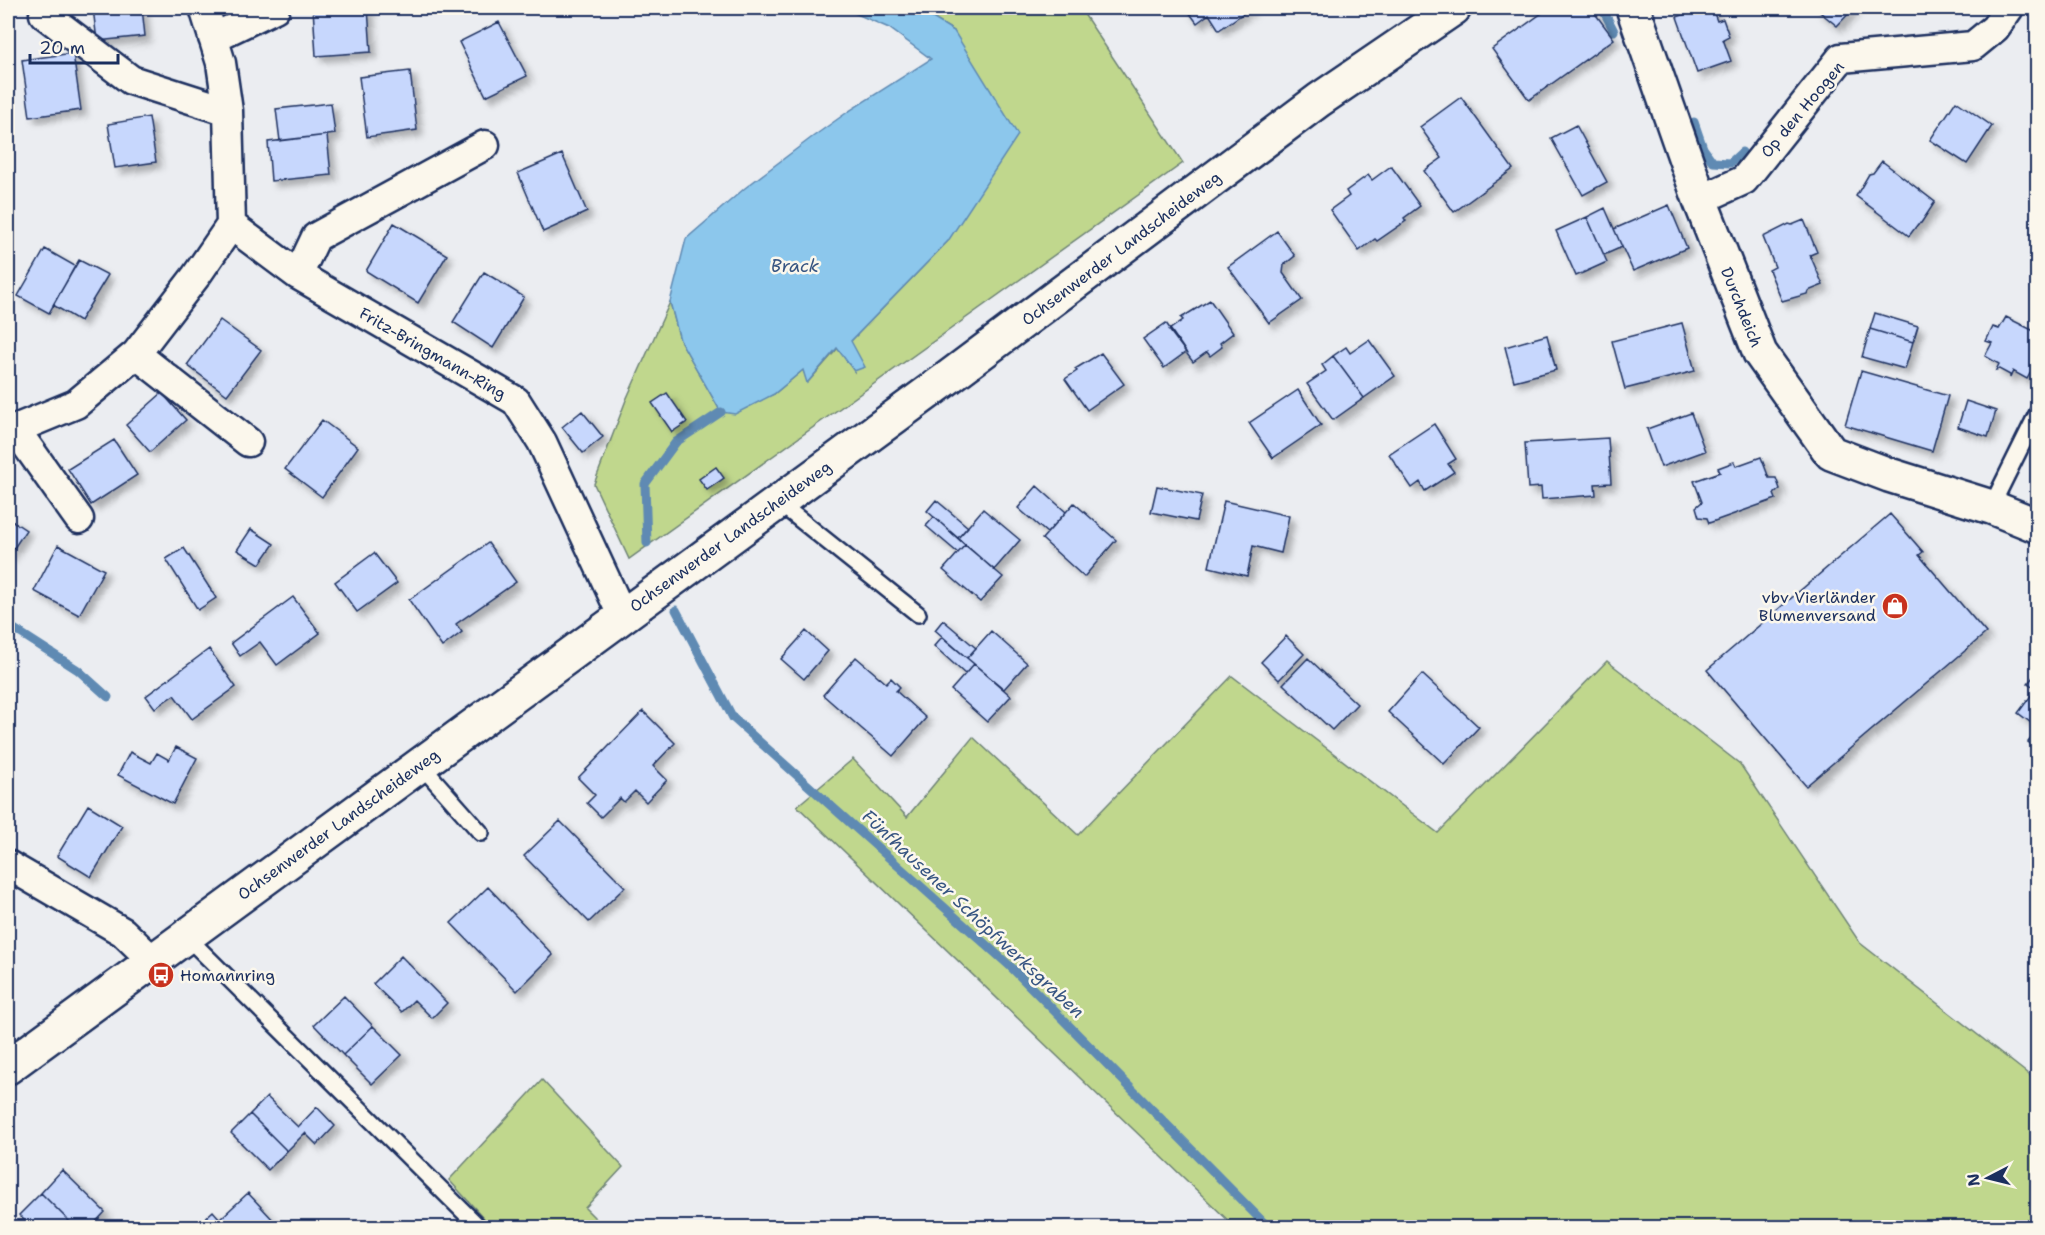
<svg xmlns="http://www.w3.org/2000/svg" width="2045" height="1235" font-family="'Shantell Sans',sans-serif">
  <defs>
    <filter id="shadow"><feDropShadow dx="5.5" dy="5.5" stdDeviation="3" flood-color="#0004"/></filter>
  </defs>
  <rect width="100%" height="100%" fill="#ebedf1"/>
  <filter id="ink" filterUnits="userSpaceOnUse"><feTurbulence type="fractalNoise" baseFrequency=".0167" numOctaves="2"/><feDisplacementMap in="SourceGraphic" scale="12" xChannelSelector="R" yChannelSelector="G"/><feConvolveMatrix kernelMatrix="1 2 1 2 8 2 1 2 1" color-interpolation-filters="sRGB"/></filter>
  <g filter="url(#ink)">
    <!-- green -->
    <path fill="#c0d78d" stroke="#6e8376" stroke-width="1.5" d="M916 8H1080L1183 163 629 559 594 484 626 400 670 302 680 340 721 412 774 394 803 370 808 382 838 348 854 371 851 341 948 241 954 31Z
      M1607 661 1740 764 1860 943 2037 1081V1227H1235L797 806 853 759 907 817 973 737 1078 835 1232 676 1438 833Z
      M542 1080 623 1167 585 1208 604 1227H492L449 1180Z"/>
    <!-- water -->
    <path fill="#8cc7ec" stroke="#5f8ab3" stroke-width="1.5" d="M843 8H916L954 31 1018 135 948 241 851 341 865 367 854 371 837 348 807 383 803 370 774 394 735 414 721 412 680 340 670 302 686 239 745 188 811 138 849 111 931 59 889 28Z"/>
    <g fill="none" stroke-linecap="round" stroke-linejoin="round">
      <!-- stream -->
      <path stroke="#5f8ab3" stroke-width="9" d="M1602 8 1614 31
        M1694 122 1703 148 1713 162 1730 163 1742 152
        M647 543 645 484 676 442 721 412
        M676 610 733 718 1011 967 1269 1228
        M8 625 78 670 108 697"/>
    </g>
    <!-- building -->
    <path fill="#c7d7fd" stroke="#1b2f5e" stroke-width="1.5" filter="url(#shadow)" d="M93 8H142L145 36 97 41Z
      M313 8H368L371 52 316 56Z
      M1186 8H1251L1219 30 1209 14 1197 23Z
      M1549 8H1591L1614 39 1529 100 1492 49Z
      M1702 8H1712L1717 21 1723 19 1729 36 1723 39 1731 61 1697 73 1677 17Z
      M1815 8H1854L1837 26Z
      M499 22 527 76 486 96 459 42Z
      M73 53 81 110 30 117 22 60Z
      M410 71 417 130 367 137 359 77Z
      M1461 97 1513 169 1454 212 1424 171 1442 158 1420 127Z
      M1956 101 1992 126 1967 164 1930 140Z
      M331 103 335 134 280 141 276 109Z
      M149 117 156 162 115 168 108 124Z
      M1576 125 1607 182 1583 195 1551 138Z
      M327 135 331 175 271 181 268 142Z
      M562 154 587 212 543 232 518 173Z
      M1882 161 1935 202 1921 223 1918 224 1909 236 1856 196 1869 174 1873 173Z
      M1391 166 1420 206 1404 218 1406 221 1377 241 1375 239 1359 251 1330 210 1349 196 1346 191 1368 175 1372 180Z
      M1669 205 1687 248 1633 271 1614 229Z
      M1605 208 1622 247 1604 255 1587 217Z
      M1587 217 1607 262 1576 276 1556 231Z
      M1804 220 1817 252 1810 255 1823 285 1808 291 1807 294 1782 301 1769 270 1775 267 1763 237 1789 224 1792 225Z
      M394 223 447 255 418 303 366 271Z
      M1277 231 1295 256 1284 265 1283 273 1302 300 1269 323 1228 267Z
      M45 249 75 266 49 313 18 296Z
      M79 260 108 275 80 321 53 305Z
      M484 272 524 297 493 348 453 322Z
      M1210 300 1233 333 1220 343 1222 347 1210 356 1207 352 1193 362 1169 330 1183 320 1181 318Z
      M1875 313 1918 326 1913 342 1870 329Z
      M2006 317 2038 333V359L2027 379 2013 371 2010 378V375L1999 369 1996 370 1999 364 1985 356 1992 343 1986 341 1993 327 1999 329Z
      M220 320 261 350 227 395 187 365Z
      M1166 323 1186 352 1164 368 1143 339Z
      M1682 323 1695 371 1625 389 1612 341Z
      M1870 329 1913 342 1905 369 1862 357Z
      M1547 335 1556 370 1514 381 1505 347Z
      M1369 340 1395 376 1364 398 1333 356 1346 347 1350 353Z
      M1101 353 1124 384 1087 410 1065 379 1077 371 1075 369Z
      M1333 356 1364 398 1333 420 1307 384 1326 371 1322 365Z
      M1861 371 1948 396 1932 451 1845 425Z
      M1298 390 1321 425 1273 458 1249 423Z
      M162 393 186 420 150 452 126 425Z
      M667 393 687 422 672 432 652 403Z
      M1966 401 1996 411 1988 437 1958 427Z
      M582 411 603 437 583 453 562 427Z
      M1691 413 1705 451 1661 467 1647 429Z
      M322 420 358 447 322 497 285 469Z
      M1434 424 1456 459 1448 464 1454 472 1425 491 1420 482 1412 488 1389 454Z
      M1608 438 1611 483 1595 484 1596 495 1542 499 1541 487 1528 488 1525 443Z
      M114 440 137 475 91 505 68 469Z
      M1761 457 1769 478H1776L1780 489 1774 494 1776 499 1709 523 1707 518 1699 517 1696 507 1702 502 1694 481 1720 472 1718 468 1734 462 1736 466Z
      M716 467 724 478 707 490 699 479Z
      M1037 486 1066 512 1047 533 1018 508Z
      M1157 486 1202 495 1196 521 1151 512Z
      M936 500 968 527 958 538 927 511Z
      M1224 501 1289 516 1281 553 1253 546 1247 576 1209 567Z
      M1074 503 1116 540 1084 577 1042 539Z
      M983 509 1020 540 994 570 958 538Z
      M1890 514 1923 552 1919 555 1986 633 1806 786 1707 670Z
      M934 517 965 545 958 553 926 526Z
      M8 518 26 530 8 557Z
      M251 529 274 544 260 564 237 550Z
      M488 543 516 582 456 624 462 632 442 647 409 600Z
      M58 545 104 570 79 615 34 591Z
      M965 545 1003 577 980 602 943 570Z
      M184 548 216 598 198 610 166 559Z
      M374 553 397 583 357 612 335 582Z
      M293 597 320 633 277 665 260 642 240 656 231 643Z
      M943 620 976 648 967 658 935 630Z
      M806 631 828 651 804 679 781 659Z
      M991 631 1027 663 1004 689 967 658Z
      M1286 636 1304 654 1279 680 1261 662Z
      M942 637 974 664 965 674 934 646Z
      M209 649 236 687 192 719 174 695 155 708 146 696Z
      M856 657 886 683 891 678 900 687 896 691 926 718 893 756 823 695Z
      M1308 658 1357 704 1332 730 1283 684Z
      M974 664 1011 696 987 722 951 690Z
      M2038 671V728L2018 713 2036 689 2028 683Z
      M1422 674 1479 727 1444 764 1388 712Z
      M643 711 675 743 653 766 667 780 646 802 635 791 624 802 620 798 601 817 587 803 595 795 578 778Z
      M2038 730V749L2028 742Z
      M176 747 197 758 173 804 118 775 130 752 151 763 157 753 169 760Z
      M88 805 122 826 91 877 57 856Z
      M560 821 625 887 589 922 524 856Z
      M488 887 553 955 517 991 451 923Z
      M401 956 447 1003 432 1018 414 1000 402 1012 373 984Z
      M344 996 373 1026 343 1055 314 1025Z
      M373 1026 402 1055 372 1084 343 1055Z
      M267 1097 298 1127 317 1107 335 1126 317 1145 305 1133 287 1151 250 1114Z
      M250 1114 287 1151 268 1170 231 1133Z
      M62 1170 105 1212 90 1228H76L41 1193Z
      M41 1193 76 1228H32L19 1215Z
      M248 1193 276 1223 271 1228H207L201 1222 213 1211 220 1219Z"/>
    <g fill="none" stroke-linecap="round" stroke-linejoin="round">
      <defs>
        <path id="lane" d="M778 502 918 614
          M1991 507 2038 412
          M420 764 481 833
          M186 936 480 1228"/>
        <path id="street" d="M44 14 131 80 228 111
          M213 38 275 8
          M1700 200 1744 180 1841 58 1973 46 1995 28 2009 8
          M231 225 298 275 516 401 542 442 622 615
          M298 275 316 237 485 145
          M136 354 248 442
          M15 429 79 519
          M8 432 76 404 136 354 196 276 231 225 228 111 221 63 204 8
          M8 865 123 932 152 960"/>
        <path id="secondary" d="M1633 8 1700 200 1760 353 1831 453 1889 475 1991 507 2038 526
          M8 1067 949 377 1319 100 1454 8"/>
      </defs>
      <!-- lane casing -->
      <use href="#lane" stroke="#1b2f5e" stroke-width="20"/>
      <!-- street casing -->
      <use href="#street" stroke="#1b2f5e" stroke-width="33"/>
      <!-- secondary casing -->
      <use href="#secondary" stroke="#1b2f5e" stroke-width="38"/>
      <!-- lane -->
      <use href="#lane" stroke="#fbf7ec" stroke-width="15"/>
      <!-- street -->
      <use href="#street" stroke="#fbf7ec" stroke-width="28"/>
      <!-- secondary -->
      <use href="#secondary" stroke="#fbf7ec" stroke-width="33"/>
    </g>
  </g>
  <!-- icons -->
  <defs>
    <symbol id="shop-disc" viewBox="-11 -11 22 22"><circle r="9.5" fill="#c8321e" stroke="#fbf7ec"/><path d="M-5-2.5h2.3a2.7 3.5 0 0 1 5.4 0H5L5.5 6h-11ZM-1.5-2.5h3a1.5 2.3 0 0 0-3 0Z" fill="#fff"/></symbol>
    <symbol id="bus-disc" viewBox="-11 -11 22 22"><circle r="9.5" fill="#c8321e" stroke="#fbf7ec"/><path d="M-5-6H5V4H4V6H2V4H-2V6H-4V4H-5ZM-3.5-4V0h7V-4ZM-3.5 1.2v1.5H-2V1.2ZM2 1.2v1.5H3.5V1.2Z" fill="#fff"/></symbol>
  </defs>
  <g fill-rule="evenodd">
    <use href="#shop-disc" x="1880" y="591" width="30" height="30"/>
    <use href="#bus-disc" x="146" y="960" width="30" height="30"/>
  </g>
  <g text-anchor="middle" stroke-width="5" stroke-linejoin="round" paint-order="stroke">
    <!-- street labels -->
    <g font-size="16" fill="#1b2f5e" stroke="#fbf7ec">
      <text transform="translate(1802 109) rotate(-50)" y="6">Op den Hoogen</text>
      <text transform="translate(1121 248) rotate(-37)" y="6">Ochsenwerder Landscheideweg</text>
      <text transform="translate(1742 307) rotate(68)" y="6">Durchdeich</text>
      <text transform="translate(433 353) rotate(30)" y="6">Fritz-Bringmann-Ring</text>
      <text transform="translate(730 536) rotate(-36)" y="6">Ochsenwerder Landscheideweg</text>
      <text transform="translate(338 824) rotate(-36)" y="6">Ochsenwerder Landscheideweg</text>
    </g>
    <!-- poi labels -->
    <g font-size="16" fill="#1b2f5e" stroke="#fbf7ec" text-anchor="end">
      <text x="1876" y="603">vbv Vierländer<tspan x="1876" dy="18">Blumenversand</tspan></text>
      <text x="180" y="981" text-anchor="start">Homannring</text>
    </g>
    <!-- water labels -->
    <g font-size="18" font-style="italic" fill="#375582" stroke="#fbf7ec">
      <text x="795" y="272">Brack</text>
      <text transform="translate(973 914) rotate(43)" y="6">Fünfhausener Schöpfwerksgraben</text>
    </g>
  </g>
  <!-- margin -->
  <rect width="2045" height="1235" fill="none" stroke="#fbf7ec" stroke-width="30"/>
  <rect x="15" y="15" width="2015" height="1205" fill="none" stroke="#1b2f5e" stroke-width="2" filter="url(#ink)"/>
  <!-- north arrow -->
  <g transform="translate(1988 1178) rotate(263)" stroke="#fbf7ec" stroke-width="4.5" paint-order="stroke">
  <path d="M0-4.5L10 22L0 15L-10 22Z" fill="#1b2f5e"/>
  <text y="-9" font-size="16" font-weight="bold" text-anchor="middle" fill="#1b2f5e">N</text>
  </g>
  <!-- scale -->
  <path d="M30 54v9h88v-9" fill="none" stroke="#1b2f5e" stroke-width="3"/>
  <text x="39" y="54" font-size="18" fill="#1b2f5e" stroke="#fbf7ec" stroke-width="4.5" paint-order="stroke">20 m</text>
</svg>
